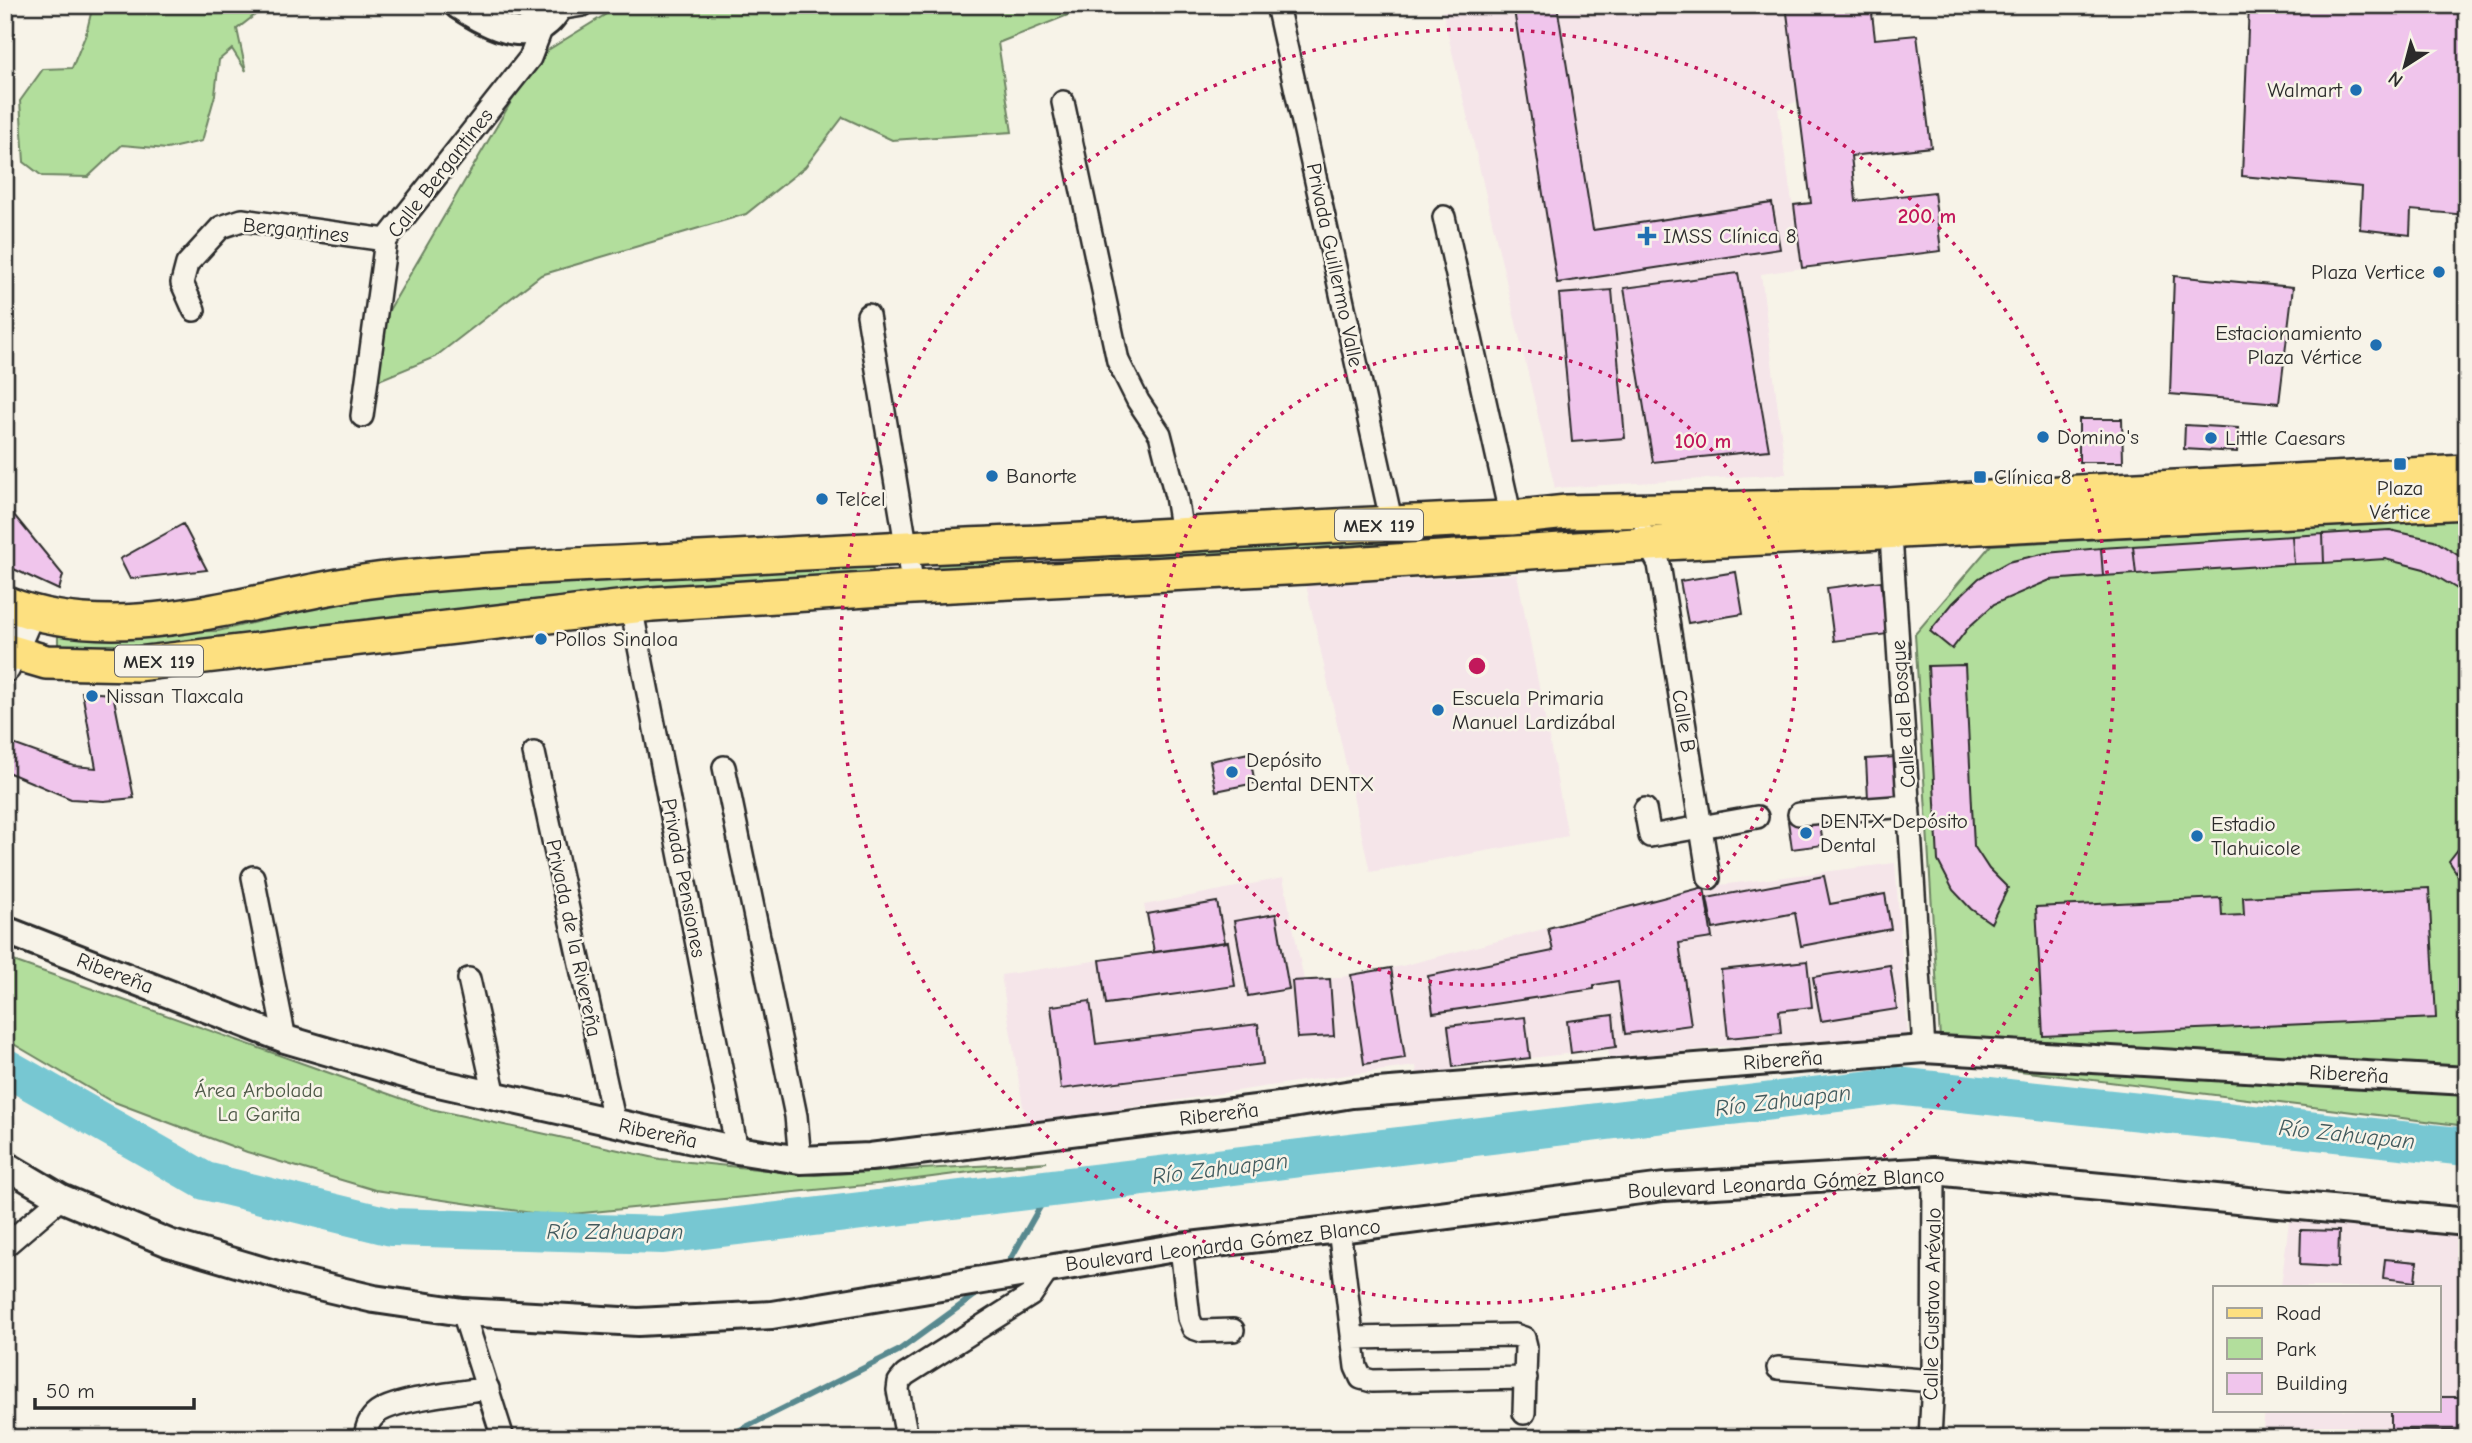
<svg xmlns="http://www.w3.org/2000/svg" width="2472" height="1443" font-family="'Comic Neue',sans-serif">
  <rect width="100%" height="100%" fill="#f7f3e8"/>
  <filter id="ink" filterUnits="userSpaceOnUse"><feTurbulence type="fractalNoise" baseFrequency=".0143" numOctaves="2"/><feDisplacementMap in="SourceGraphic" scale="14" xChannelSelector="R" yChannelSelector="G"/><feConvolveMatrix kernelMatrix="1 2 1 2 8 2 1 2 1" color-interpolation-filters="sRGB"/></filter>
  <g filter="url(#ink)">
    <!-- built -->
    <path fill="#f5e5e9" d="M1441 5H1786L1798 101 1778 109 1802 268 1761 274 1786 474 1555 488Z
      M1517 574 1568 836 1370 872 1306 585Z
      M1895 863 1908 1036 1728 1046 1610 1060 1608 1049 1454 1067V1076L1418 1080 1416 1066 1308 1080 1026 1124 1001 975 1153 952 1144 905 1283 878 1304 980 1330 979 1402 966 1704 887Z
      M2289 1221 2467 1236V1438H2262L2265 1410H2439V1287H2281Z"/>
    <!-- green -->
    <path fill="#b2de9c" stroke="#6e8464" stroke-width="2" d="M93 5H274L264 8 237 29 246 71 232 49 219 60 215 95 202 141 167 149 122 145 88 177 42 176 24 162 20 101 43 69 72 68 86 34Z
      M621 5H1093L998 43 1012 132 892 140 843 117 805 167 746 214 541 275 435 357 377 381 385 317 515 95 548 50Z
      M2467 519V1067L1940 1038 1915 634 1991 545Z
      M1551 521 1555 544 1075 570 1071 541Z
      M1029 548 1027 570 937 579 938 557Z
      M872 558 874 581 137 656 58 649V633L218 631 378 593Z
      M5 958 431 1109 660 1159 815 1175 1047 1162 886 1183 552 1216 375 1190 247 1152 109 1100 5 1039Z
      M1947 1062 2138 1068 2467 1096V1126Z"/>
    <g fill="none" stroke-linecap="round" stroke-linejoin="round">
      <!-- stream -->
      <path stroke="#59898f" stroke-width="6" d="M1005 1269 1050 1189
        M724 1438 898 1351 982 1290"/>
      <!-- river -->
      <path stroke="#77c7d2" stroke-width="38" d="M5 1067 205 1181 392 1227 663 1235 1896 1086 2467 1147"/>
    </g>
    <!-- building -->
    <path fill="#f0c5ec" stroke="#2b2b2b" stroke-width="2" d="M1548 5H1557L1593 230 1772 203 1780 249 1557 283 1514 10Z
      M1786 5H1871L1875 39 1917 35 1931 147 1851 156 1856 201 1934 192 1941 251 1802 268 1794 205 1811 203Z
      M2249 5H2467V215L2411 210 2410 235 2360 229 2362 187 2242 176Z
      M1738 273 1769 450 1653 462 1624 288Z
      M2174 276 2293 287 2279 403 2170 394Z
      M1612 290 1625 438 1572 442 1559 294Z
      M2079 419H2122L2123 462H2079Z
      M2185 425 2238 428 2237 452 2184 449Z
      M5 504 63 575 59 590 5 565Z
      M183 524 207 570 130 579 120 559Z
      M2390 530 2434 540 2467 561V597L2459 590 2424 569 2385 559 2324 563 2323 534Z
      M2323 534 2324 563 2294 564 2292 536Z
      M2292 536 2294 564 2136 574 2133 546Z
      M2133 546 2136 574 2103 576 2101 548Z
      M2101 548 2103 576 2050 580 1994 604 1968 628 1952 649 1930 631 1953 603 1979 578 2008 562 2046 553Z
      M1736 572 1743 614 1688 623 1680 581Z
      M1881 581 1888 634 1834 641 1827 588Z
      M1965 665 1974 846 1989 869 2008 888 1991 923 1971 909 1953 890 1938 861 1928 666Z
      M82 692 113 694 134 798 104 801 71 799 5 771V763L13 744 74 766 96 768Z
      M1249 753 1255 783 1216 791 1210 761Z
      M1896 757 1898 797 1868 799 1866 759Z
      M1819 817 1823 845 1792 849 1788 821Z
      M2467 838V889L2449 861Z
      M1824 876 1830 904 1885 894 1891 929 1801 946 1795 913 1713 929 1707 898Z
      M1704 887 1712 938 1679 943 1691 1025 1625 1034 1618 981 1594 985V989L1433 1013 1428 976 1553 951 1548 928Z
      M2429 888 2436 1018 2043 1036 2036 907 2221 898 2222 916 2244 915 2243 897Z
      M1217 902 1225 942 1154 952 1147 914Z
      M1276 914 1289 989 1248 996 1234 921Z
      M1228 942 1235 986 1106 1004 1100 960Z
      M1807 961 1812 1007 1779 1011 1781 1033 1728 1038 1721 970Z
      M1890 965 1897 1009 1821 1021 1813 977Z
      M1391 968 1405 1058 1364 1064 1351 975Z
      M1330 979 1334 1036 1297 1038 1292 981Z
      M1090 1001 1096 1044 1258 1024 1263 1064 1061 1089 1051 1006Z
      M1613 1015 1616 1047 1571 1053 1567 1021Z
      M1525 1017 1530 1058 1453 1067 1448 1026Z
      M2301 1230 2339 1231 2338 1267 2300 1265Z
      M2385 1259 2417 1262 2415 1282 2383 1278Z
      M2467 1274V1329L2460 1328Z
      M2439 1397H2467V1431L2391 1430V1410H2439Z"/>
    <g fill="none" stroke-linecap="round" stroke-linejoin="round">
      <defs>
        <path id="minor" d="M1277 5 1392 524
          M558 9 583 5
          M1063 102 1118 361 1138 401 1160 434 1176 496 1182 533
          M1444 217 1511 518
          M194 310 182 283 187 264 221 227 242 220 386 240
          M868 315 913 587
          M362 416 386 240 530 58 542 27
          M1890 520 1924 1049
          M1643 534 1659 564 1709 878
          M631 606 737 1150
          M534 753 615 1124
          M724 767 796 1116 800 1160
          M1645 809 1650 836 1757 817
          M1799 814 1909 806
          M253 877 285 1039
          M469 979 495 1096
          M1339 1229 1356 1367 1361 1378 1372 1381 1526 1378
          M5 1246 61 1198
          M1181 1247 1189 1318 1193 1328 1202 1331 1233 1330
          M463 1312 503 1438
          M1352 1338 1515 1335 1524 1338 1526 1346 1524 1413
          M1778 1368 1933 1381
          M365 1438C366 1429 368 1420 376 1414 392 1399 464 1392 488 1388
          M907 1438 898 1390 899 1382 905 1375 1031 1295 1050 1267
          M1930 1438 1933 1381 1934 1171"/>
        <path id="tertiary" d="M458 5C492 27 535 51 560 5
          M5 930 285 1039 425 1080 737 1150 800 1160 870 1157 1280 1106 1352 1094 1924 1049 2467 1081
          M5 1165 61 1198 169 1243 294 1280 374 1299 463 1312 638 1322 772 1315 1181 1247 1339 1229 1664 1187 1934 1171 2467 1222"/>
        <path id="secondary" d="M5 667 29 612"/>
        <path id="primary" d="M5 603C129 653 269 590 395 578 483 569 572 565 660 561 787 554 914 547 1040 542 1197 535 1354 523 1511 518L1567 512 1889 505 2060 493 2467 472
          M5 650 46 662 137 664 652 604 913 587 1305 567 1665 543 2467 502"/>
      </defs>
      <!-- minor casing -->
      <use href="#minor" stroke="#2b2b2b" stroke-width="26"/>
      <!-- tertiary casing -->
      <use href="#tertiary" stroke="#2b2b2b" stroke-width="32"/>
      <!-- secondary casing -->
      <use href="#secondary" stroke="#2b2b2b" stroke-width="35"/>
      <!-- primary casing -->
      <use href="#primary" stroke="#2b2b2b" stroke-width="38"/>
      <!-- minor -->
      <use href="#minor" stroke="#f7f3e8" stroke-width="21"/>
      <!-- tertiary -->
      <use href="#tertiary" stroke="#f7f3e8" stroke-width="26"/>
      <!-- secondary -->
      <use href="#secondary" stroke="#f7f3e8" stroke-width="30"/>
      <!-- primary -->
      <use href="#primary" stroke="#fde080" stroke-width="33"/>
    </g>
  </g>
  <!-- distance rings -->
  <g fill="none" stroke="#c2185b" stroke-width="3.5" stroke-dasharray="3.5 7">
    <circle cx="1477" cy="666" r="319"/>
    <circle cx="1477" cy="666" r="637"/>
  </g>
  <!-- markers -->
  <g fill="#1f6fb2" stroke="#f7f3e8" stroke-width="2.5">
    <circle cx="2356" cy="90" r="7"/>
    <path d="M1643.5 225.5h7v7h7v7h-7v7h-7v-7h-7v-7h7z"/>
    <circle cx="2439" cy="272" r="7"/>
    <circle cx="2376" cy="345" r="7"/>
    <circle cx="2043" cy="437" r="7"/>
    <circle cx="2211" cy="438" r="7"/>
    <rect x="2393" y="457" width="14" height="14" rx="3.5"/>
    <circle cx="992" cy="476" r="7"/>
    <rect x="1973" y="470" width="14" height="14" rx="3.5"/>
    <circle cx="822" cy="499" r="7"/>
    <circle cx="541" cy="639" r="7"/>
    <circle cx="92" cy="696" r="7"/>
    <circle cx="1438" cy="710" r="7"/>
    <circle cx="1232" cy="772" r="7"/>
    <circle cx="1806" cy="833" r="7"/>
    <circle cx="2197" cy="836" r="7"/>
  </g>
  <g text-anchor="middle" stroke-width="5" stroke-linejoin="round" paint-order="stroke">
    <!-- shield labels -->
    <g fill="#f7f3e8" stroke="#686764" stroke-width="2">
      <rect x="1335" y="509.5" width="88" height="31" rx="5"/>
      <rect x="115" y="645.5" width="88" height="31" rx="5"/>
    </g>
    <g font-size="19" font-weight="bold" fill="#2b2b2b">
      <text x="1379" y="532">MEX 119</text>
      <text x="159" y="668">MEX 119</text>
    </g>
    <!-- poi labels -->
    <g font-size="21" fill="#2b2b2b" stroke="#f7f3e8" text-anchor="start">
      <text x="2342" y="97" text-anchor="end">Walmart</text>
      <text x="1663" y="243">IMSS Clínica 8</text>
      <text x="2425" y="279" text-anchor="end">Plaza Vertice</text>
      <text x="2362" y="340" text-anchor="end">Estacionamiento<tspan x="2362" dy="24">Plaza Vértice</tspan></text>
      <text x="2057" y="444">Domino's</text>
      <text x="2225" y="445">Little Caesars</text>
      <text x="1006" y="483">Banorte</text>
      <text x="1994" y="484">Clínica 8</text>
      <text x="2400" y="495" text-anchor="middle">Plaza<tspan x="2400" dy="24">Vértice</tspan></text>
      <text x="836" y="506">Telcel</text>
      <text x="555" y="646">Pollos Sinaloa</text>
      <text x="106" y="703">Nissan Tlaxcala</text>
      <text x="1452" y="705">Escuela Primaria<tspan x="1452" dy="24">Manuel Lardizábal</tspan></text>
      <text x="1246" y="767">Depósito<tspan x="1246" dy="24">Dental DENTX</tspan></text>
      <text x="1820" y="828">DENTX Depósito<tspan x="1820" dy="24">Dental</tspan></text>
      <text x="2211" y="831">Estadio<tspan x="2211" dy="24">Tlahuicole</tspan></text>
    </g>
    <!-- street labels -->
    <g font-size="21" fill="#2b2b2b" stroke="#f7f3e8">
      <text transform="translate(440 173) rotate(-52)" y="7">Calle Bergantines</text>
      <text transform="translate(296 230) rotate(6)" y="7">Bergantines</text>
      <text transform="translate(1335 265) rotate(78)" y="7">Privada Guillermo Valle</text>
      <text transform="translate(1903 714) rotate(-94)" y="7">Calle del Bosque</text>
      <text transform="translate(1684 721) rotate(81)" y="7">Calle B</text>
      <text transform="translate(684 878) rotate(79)" y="7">Privada Pensiones</text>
      <text transform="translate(574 938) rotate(78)" y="7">Privada de la Rivereña</text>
      <text transform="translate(115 973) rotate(21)" y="7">Ribereña</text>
      <text transform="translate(1783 1060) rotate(-4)" y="7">Ribereña</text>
      <text transform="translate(2349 1074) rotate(3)" y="7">Ribereña</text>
      <text transform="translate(1219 1114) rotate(-7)" y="7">Ribereña</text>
      <text transform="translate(658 1133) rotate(12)" y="7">Ribereña</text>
      <text transform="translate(1786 1183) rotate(-3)" y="7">Boulevard Leonarda Gómez Blanco</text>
      <text transform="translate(1223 1245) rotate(-7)" y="7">Boulevard Leonarda Gómez Blanco</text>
      <text transform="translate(1932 1304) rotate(-89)" y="7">Calle Gustavo Arévalo</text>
    </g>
    <!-- park labels -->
    <g font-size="21" fill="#4d5847" stroke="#f7f3e8">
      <text x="259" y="1097">Área Arbolada<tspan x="259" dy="24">La Garita</tspan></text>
    </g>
    <!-- water labels -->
    <g font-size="23" font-style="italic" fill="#425a5d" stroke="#f7f3e8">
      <text transform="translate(1783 1100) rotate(-7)" y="8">Río Zahuapan</text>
      <text transform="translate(2347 1134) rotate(6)" y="8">Río Zahuapan</text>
      <text transform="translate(1220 1168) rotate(-7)" y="8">Río Zahuapan</text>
      <text x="615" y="1239">Río Zahuapan</text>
    </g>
  </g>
  <circle cx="1477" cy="666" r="10" fill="#c2185b" stroke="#f7f3e8" stroke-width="3.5"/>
  <g font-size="21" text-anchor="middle" font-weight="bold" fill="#c2185b" stroke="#f7f3e8" stroke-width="5" stroke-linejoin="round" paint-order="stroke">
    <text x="1927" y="223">200 m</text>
    <text x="1703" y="448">100 m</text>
  </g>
  <!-- margin -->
  <rect width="2472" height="1443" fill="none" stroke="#f7f3e8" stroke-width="28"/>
  <rect x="14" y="14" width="2444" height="1415" fill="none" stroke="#2b2b2b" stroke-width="2.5" filter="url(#ink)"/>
  <!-- legend -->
  <rect x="2213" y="1286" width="228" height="126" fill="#f7f3e8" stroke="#a5a39c" stroke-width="2"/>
  <rect x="2227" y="1308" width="35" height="10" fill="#fde080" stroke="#a5a39c" stroke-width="2"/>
  <text x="2276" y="1320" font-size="21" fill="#2b2b2b">Road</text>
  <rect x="2227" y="1338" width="35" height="21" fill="#b2de9c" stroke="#a5a39c" stroke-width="2"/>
  <text x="2276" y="1356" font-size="21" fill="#2b2b2b">Park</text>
  <rect x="2227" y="1373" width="35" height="21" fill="#f0c5ec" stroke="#a5a39c" stroke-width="2"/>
  <text x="2276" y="1390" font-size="21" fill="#2b2b2b">Building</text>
  <!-- north arrow -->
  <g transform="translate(2405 66) rotate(216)" stroke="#f7f3e8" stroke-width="5" paint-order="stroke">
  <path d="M0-5L12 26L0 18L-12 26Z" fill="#2b2b2b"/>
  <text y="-10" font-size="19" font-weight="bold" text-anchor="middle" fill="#2b2b2b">N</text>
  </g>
  <!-- scale -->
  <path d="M35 1398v10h159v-10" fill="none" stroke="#2b2b2b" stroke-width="3.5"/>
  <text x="46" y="1398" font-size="21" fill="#2b2b2b" stroke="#f7f3e8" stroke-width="5" paint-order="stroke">50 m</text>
</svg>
